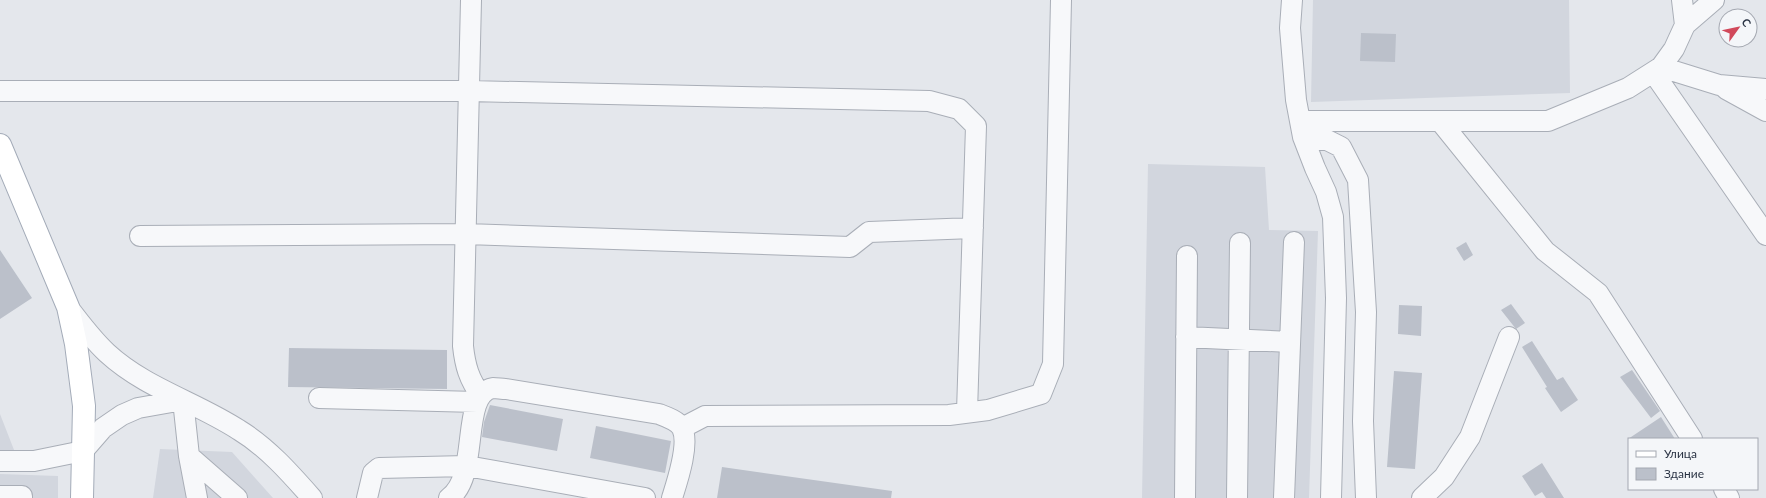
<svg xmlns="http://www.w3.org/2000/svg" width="1766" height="498" font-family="Lato,sans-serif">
  <rect width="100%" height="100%" fill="#e4e7ec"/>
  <!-- built -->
  <path fill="#d2d6de" d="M1313 0H1569L1570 93 1311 102Z
    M1148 164 1265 167 1269 230 1318 231 1309 498H1142Z
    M0 414 16 455 0 456Z
    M160 449 232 452 273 498H153Z
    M0 474 58 476V498H0Z"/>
  <!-- building -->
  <path fill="#bbc0ca" d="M1361 33 1396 34 1395 62 1360 61Z
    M1466 242 1473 255 1464 261 1456 248Z
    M0 250 32 298 0 319Z
    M1511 304 1525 323 1516 329 1501 310Z
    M1399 305 1422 306 1421 336 1398 334Z
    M1532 341 1557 380 1563 377 1578 400 1561 412 1545 388 1547 387 1522 347Z
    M289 348 447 350V389L288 387Z
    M1632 370 1660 411 1651 418 1620 377Z
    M1394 371 1422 373 1415 469 1387 467Z
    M490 405 563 419 557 451 482 437 484 422Z
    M1661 417 1675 439H1628Z
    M596 426 671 441 665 473 590 458Z
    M1542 463 1564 498H1546L1542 492 1535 496 1522 476Z
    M722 467 892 491 891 498H717Z"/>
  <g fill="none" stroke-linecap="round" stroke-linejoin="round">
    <defs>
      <path id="minor" d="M471 0 463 346C465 365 469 380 481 395
        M1292 0 1290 28 1296 100 1303 137 1315 168 1326 192 1333 217 1336 298 1331 498
        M1685 25 1714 0
        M1661 67 1719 85 1766 89
        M1653 72 1766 235
        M1726 89 1766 111
        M0 91H469L929 101 959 109 976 126 967 412
        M1300 121H1548L1628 88 1661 67 1674 49 1685 25 1682 0
        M1440 121 1545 251 1598 293 1692 439
        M1303 137 1327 140 1341 147 1358 180 1366 312 1363 421 1366 498
        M140 236 466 234 850 247 869 232 973 228
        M68 307C80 323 92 339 107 353 145 388 196 402 239 430 267 447 290 473 312 498
        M1186 337 1290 342
        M319 398 477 402
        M682 428 705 416 949 415 988 410 1041 394 1053 364 1061 0
        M189 456 237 498
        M0 461H34L83 451 103 428 122 415 138 408 183 400 189 456 197 498
        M1724 489 1729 498
        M0 496H22V498
        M367 498 373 473 379 468 467 466 645 498
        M449 498C481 476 459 394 493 388 497 388 502 389 506 389L659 414C667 417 678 421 682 428 690 444 677 482 672 498
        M1185 498 1187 256
        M1237 498 1240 243
        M1284 498 1294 242
        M1422 498 1444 477 1470 437 1509 337"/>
      <path id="major" d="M0 145 68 307 76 344 84 406 82 498"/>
    </defs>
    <!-- minor casing -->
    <use href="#minor" stroke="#a9aeb7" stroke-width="22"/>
    <!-- major casing -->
    <use href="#major" stroke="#a3abb8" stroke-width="24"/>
    <!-- minor -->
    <use href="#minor" stroke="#f7f8fa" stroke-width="20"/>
    <!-- major -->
    <use href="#major" stroke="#fff" stroke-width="22"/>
  </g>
  <!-- legend -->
  <rect x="1628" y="438" width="130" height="52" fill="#f4f6f9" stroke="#a4a8b1"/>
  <rect x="1636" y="451" width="20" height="6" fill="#ffffff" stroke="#a4a8b1"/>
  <text x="1664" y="458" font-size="12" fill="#2b3445">Улица</text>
  <rect x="1636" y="468" width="20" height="12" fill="#bbc0ca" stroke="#a4a8b1"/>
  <text x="1664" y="478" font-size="12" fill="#2b3445">Здание</text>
  <!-- north arrow -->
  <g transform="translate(1738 28) rotate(57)"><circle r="19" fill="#f4f6f9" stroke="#a4a8b1"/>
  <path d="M0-3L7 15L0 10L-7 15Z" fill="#d1495b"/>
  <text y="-6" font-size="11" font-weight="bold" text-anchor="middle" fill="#2b3445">С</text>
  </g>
</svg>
